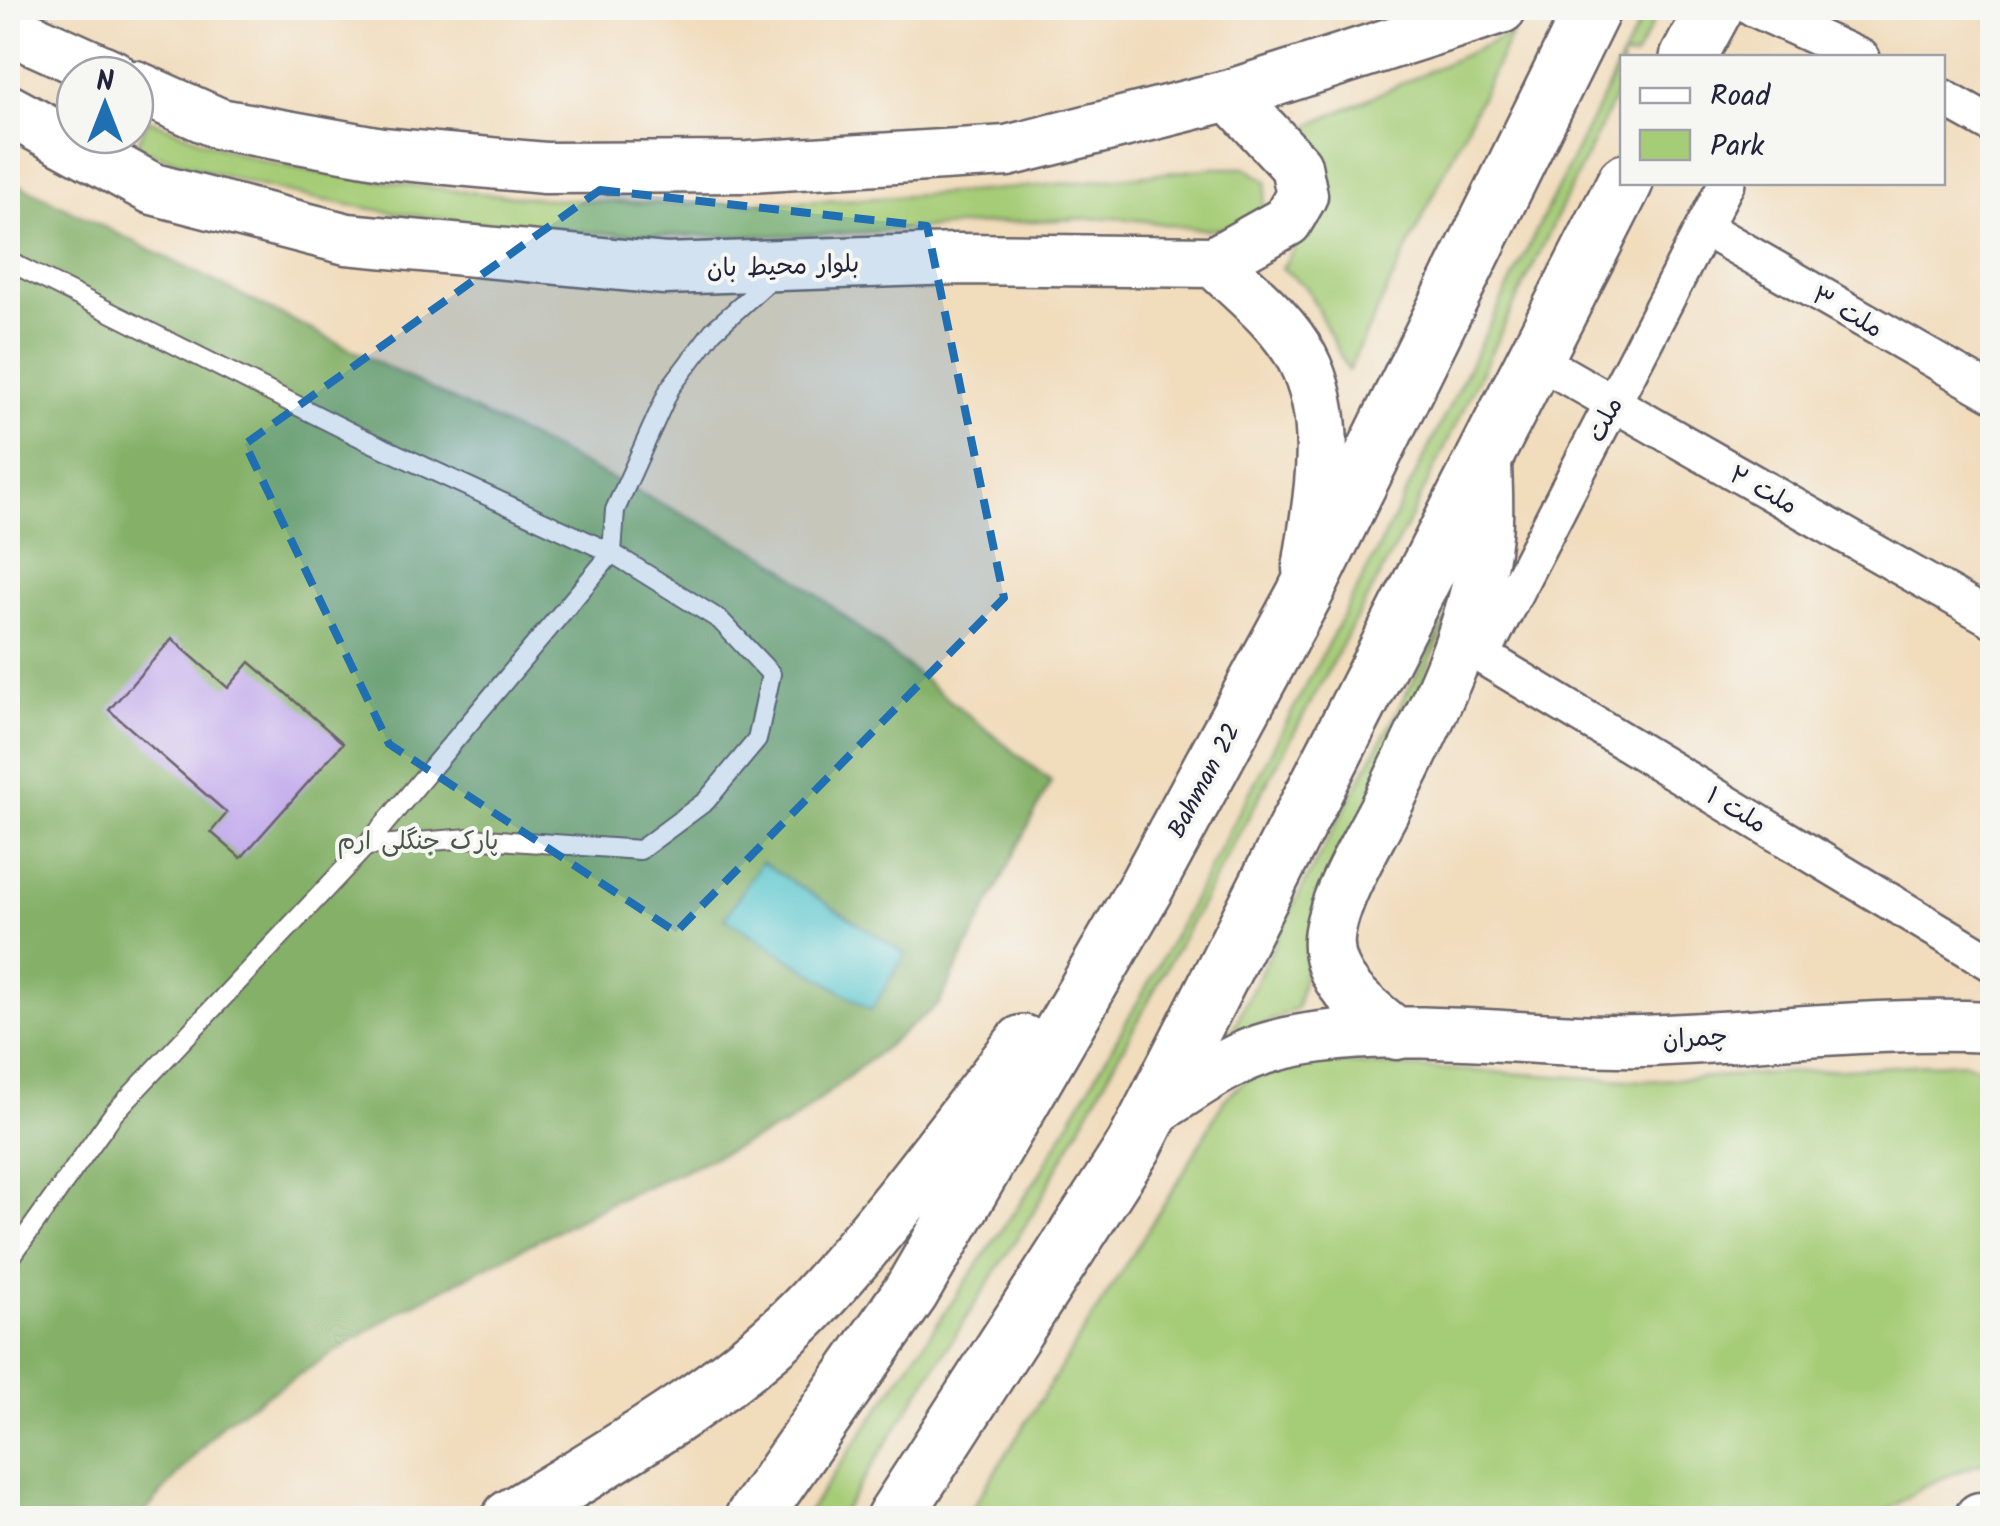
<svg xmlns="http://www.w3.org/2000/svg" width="2000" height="1526" font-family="Kalam,'Playpen Sans Arabic',sans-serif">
  <rect width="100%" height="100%" fill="#f6f6f2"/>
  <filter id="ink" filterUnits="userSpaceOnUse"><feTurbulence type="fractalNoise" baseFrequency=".01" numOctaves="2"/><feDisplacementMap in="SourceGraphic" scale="20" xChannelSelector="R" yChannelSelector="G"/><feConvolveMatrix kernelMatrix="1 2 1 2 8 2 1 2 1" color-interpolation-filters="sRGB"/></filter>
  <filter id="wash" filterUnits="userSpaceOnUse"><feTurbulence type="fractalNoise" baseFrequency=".0048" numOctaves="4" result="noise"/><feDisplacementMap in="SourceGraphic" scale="40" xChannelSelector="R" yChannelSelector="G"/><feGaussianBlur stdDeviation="2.25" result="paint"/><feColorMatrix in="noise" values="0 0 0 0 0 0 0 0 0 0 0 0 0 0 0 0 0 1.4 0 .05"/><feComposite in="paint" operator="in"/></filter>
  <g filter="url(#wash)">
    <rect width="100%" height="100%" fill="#f1dcbc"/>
    <!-- green -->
    <path fill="#a5cc76" stroke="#647758" stroke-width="2.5" d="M1647 8H1661L1635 57 1622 58V83L1406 527 1033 1213 839 1518H804L1038 1177 1151 979 1386 534Z
      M1512 33 1348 371 1307 288 1282 268C1314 219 1327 185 1304 128Z
      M148 119C176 130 204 142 233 152 290 171 352 177 412 185 677 222 948 197 1213 168H1246L1267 182 1263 209C1256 214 1247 224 1238 226 1203 237 1148 217 1110 218 1022 219 934 229 846 233 620 243 348 228 136 147Z
      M1460 594 1315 927 1297 1008 1226 1043 1302 888Z
      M1319 1062 1642 1081 1965 1062 1992 1072V1435L1988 1461C1947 1474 1912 1489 1880 1518H966L1184 1172 1224 1100 1243 1082 1266 1069Z"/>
    <!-- forest -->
    <path fill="#84b067" stroke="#536951" stroke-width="2.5" d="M8 179 771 558 1051 781 939 1004 789 1124 614 1201 400 1311 224 1422 140 1518H8Z"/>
    <!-- water -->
    <path fill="#58c6cd" stroke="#3d7484" stroke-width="2.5" d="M761 862 906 954 871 1010 725 918Z"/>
    <g id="blocks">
      <!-- building -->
      <path fill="#bca1ec" d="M172 639 228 688 250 662 343 743 241 858 211 832 227 813 109 710Z"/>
    </g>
  </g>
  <g filter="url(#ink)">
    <use href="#blocks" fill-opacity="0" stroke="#6a6368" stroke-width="2.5"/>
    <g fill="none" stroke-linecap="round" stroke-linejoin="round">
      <defs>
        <path id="lane" d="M8 261 362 438 612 553 720 620 771 674 757 740 706 801 640 850 470 838 366 846
          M8 1261 114 1113 366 846 612 553 615 510 670 388 713 331 773 277"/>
        <path id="street" d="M1753 8 1862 58
          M1942 97 1992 125
          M1727 182 1482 656 1992 963
          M1704 228 1992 393
          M1536 359 1992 619"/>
        <path id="secondary" d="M8 28 112 75
          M135 86 220 124 382 153 545 168 749 167 1007 151 1230 95 1501 8
          M8 110 153 189 347 239 665 269 956 259 1214 262C1244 291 1283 321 1302 358 1336 423 1318 501 1308 569
          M1214 262 1287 221 1302 195 1296 166 1230 95
          M1397 1034C1368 1011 1325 981 1329 938 1333 896 1371 837 1390 798 1432 714 1476 629 1486 534 1489 509 1486 482 1486 457
          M1151 1112C1189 1089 1228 1058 1271 1047 1383 1016 1527 1044 1643 1041 1760 1037 1875 1021 1992 1027
          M1980 1518H1992"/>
        <path id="highway" d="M1688 58 1715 8
          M510 1518C609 1458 734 1387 813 1303 888 1222 955 1129 1023 1043
          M753 1518 911 1292 1146 887 1304 595 1593 8
          M894 1518 1134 1146 1625 182"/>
      </defs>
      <!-- lane casing -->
      <use href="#lane" stroke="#6a6368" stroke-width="22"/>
      <!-- street casing -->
      <use href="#street" stroke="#6a6368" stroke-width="40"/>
      <!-- secondary casing -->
      <use href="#secondary" stroke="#6a6368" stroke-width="55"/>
      <!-- highway casing -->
      <use href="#highway" stroke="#6a6368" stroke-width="60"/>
      <!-- lane -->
      <use href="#lane" stroke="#fff" stroke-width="18"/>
      <!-- street -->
      <use href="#street" stroke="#fff" stroke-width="35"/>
      <!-- secondary -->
      <use href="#secondary" stroke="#fff" stroke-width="50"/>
      <!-- highway -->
      <use href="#highway" stroke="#fff" stroke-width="55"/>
    </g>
  </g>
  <!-- marked area -->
  <path fill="#1f6fb2" fill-opacity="0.2" stroke="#1f6fb2" stroke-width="8" stroke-dasharray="20 12" stroke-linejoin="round" d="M600 190 927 226 1004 598 676 932 389 744 245 444Z"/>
  <g text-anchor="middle" stroke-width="8" stroke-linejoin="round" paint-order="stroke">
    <!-- street labels -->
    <g font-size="25" fill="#22223b" stroke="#f6f6f2">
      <text transform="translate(783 265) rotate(-2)" y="9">بلوار محیط بان</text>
      <text transform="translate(1848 311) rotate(30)" y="9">ملت ۳</text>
      <text transform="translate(1604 419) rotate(-63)" y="9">ملت</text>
      <text transform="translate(1764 489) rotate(29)" y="9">ملت ۲</text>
      <text transform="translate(1203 780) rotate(-62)" y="9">Bahman 22</text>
      <text transform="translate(1737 809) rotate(31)" y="9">ملت ۱</text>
      <text transform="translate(1695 1037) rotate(-4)" y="9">چمران</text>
    </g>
    <!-- park labels -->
    <g font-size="25" fill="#49554d" stroke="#f6f6f2">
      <text x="418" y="849">پارک جنگلی ارم</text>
    </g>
  </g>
  <!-- margin -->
  <rect width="2000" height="1526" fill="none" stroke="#f6f6f2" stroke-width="40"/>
  <!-- legend -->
  <rect x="1620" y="55" width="325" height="130" fill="#f6f6f2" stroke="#a1a1a9" stroke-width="2.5"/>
  <rect x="1640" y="88" width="50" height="15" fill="#ffffff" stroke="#a1a1a9" stroke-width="2.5"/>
  <text x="1710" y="105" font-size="30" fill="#22223b">Road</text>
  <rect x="1640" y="130" width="50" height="30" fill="#a5cc76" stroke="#a1a1a9" stroke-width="2.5"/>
  <text x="1710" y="155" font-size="30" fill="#22223b">Park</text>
  <!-- north arrow -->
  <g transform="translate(105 105)"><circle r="48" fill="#f6f6f2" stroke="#a1a1a9" stroke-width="2.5"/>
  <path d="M0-8L18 38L0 25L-18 38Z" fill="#1f6fb2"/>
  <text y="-15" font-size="28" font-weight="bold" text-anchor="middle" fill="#22223b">N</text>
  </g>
</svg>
